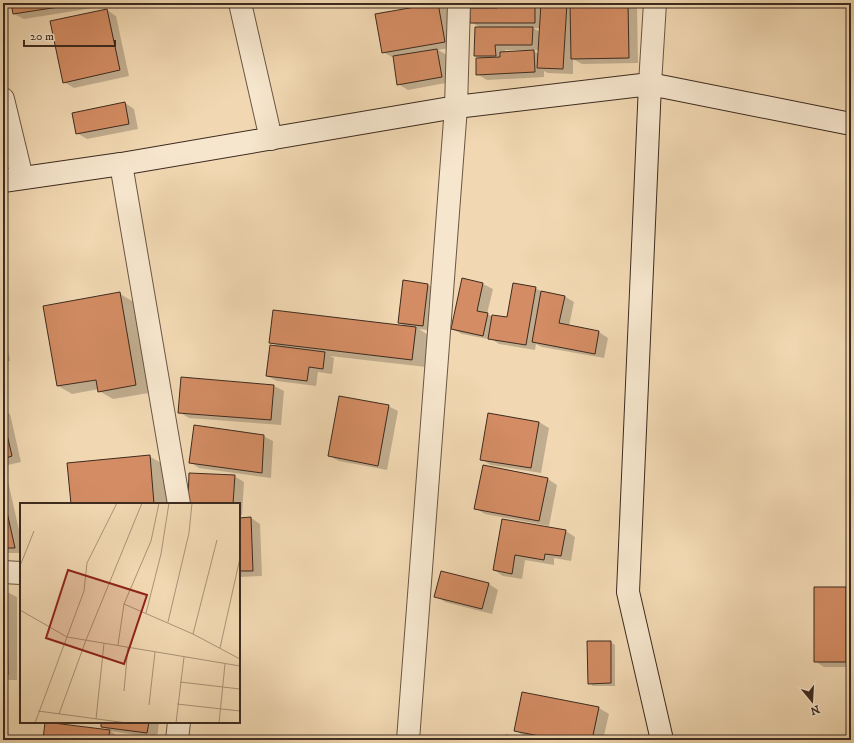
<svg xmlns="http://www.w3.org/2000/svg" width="854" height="743" font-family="'IM FELL DW Pica',serif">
  <rect width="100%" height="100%" fill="#f1d8b2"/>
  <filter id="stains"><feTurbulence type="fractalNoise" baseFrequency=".005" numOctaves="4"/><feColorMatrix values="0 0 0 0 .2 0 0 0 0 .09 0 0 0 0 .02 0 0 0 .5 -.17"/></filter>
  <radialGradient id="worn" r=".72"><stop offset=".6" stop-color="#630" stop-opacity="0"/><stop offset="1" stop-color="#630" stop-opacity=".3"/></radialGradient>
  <!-- shadow -->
  <path fill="#0003" fill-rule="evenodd" d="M12 3H99V7L24 19 14 14Z
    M498 3H536L542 6V3L566 4 571 7V3H631L637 7 638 63 582 64 573 59V74L548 73 544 71V77L487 80 477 74 482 59 475 56 481 28 471 22 498 9ZM533 28H540V32ZM505 50H526V51L505 52ZM531 50H539V54Z
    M438 4 447 9 454 47 438 50 447 55 451 82 408 90 398 84 394 58 383 52Z
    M107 10 116 16 129 76 74 88 64 82Z
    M125 103 134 109 138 129 87 139 77 133Z
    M463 280 483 284 493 289 487 314 493 317 508 318 535 288 543 292 564 296 574 302 569 326 599 332 608 338 604 358 542 347 536 344 535 350 499 344 493 340 462 334 452 329Z
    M428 285 437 290 433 331 419 329 430 336 426 367 330 356 334 358 332 374 318 372 316 386 277 381 267 376 279 347 271 342 406 327 399 322Z
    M120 294 134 302 149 393 113 399 99 391V389L72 394 58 386Z
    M3 324 10 361 3 362Z
    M182 378 274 386 284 391 281 425 189 418 179 412Z
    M388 406 398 411 387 470 339 461 329 456Z
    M3 410 10 414 21 462 3 466Z
    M489 414 539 422 549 428 541 473 491 465 481 459Z
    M263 436 273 441 271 478 199 468 190 462Z
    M149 456 163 464 167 504H72Z
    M484 466 548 479 557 485 549 526 485 514 475 508Z
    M3 474 7 477 21 539V553H3Z
    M234 476 244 482 242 515 239 514V504H189Z
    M251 518 260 524 262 576 239 577V519Z
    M503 520 566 531 575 537 571 561 554 558V565L525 560 522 579 503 576 494 570Z
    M489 584 498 590 492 614 445 602 436 596Z
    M815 588H846L851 591V667H824L815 661Z
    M3 592H7L17 597V680H3Z
    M610 642 615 645V686H593L589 683Z
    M522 693 599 708 609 714 603 740H545L524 736 515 730Z
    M102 722H159L157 738 110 731 119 737V740H44L46 723 110 731 102 726Z"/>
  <!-- building -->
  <path fill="#d38c63" stroke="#3d2b1f" d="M11 3H85L13 14Z
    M438 3 445 42 382 53 375 14Z
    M497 3H535V23H470V8H497Z
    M541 3H567L563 69 537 68Z
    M570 3H628L629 58 571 59Z
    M107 9 120 70 63 83 50 21Z
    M475 27H533L532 45H495L496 56H474Z
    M437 49 442 77 397 85 393 56Z
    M534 50 535 72 476 75V58L500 57V52Z
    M125 102 129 124 76 134 72 113Z
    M462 278 483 283 477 311 488 313 483 336 451 329Z
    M403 280 428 284 423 326 398 323Z
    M513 283 536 287 526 345 488 339 492 315 507 317Z
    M541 291 565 296 559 323 599 331 595 354 532 342Z
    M120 292 136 385 98 392 96 380 57 386 43 306Z
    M273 310 416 327 412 360 269 343Z
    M270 345 325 352 323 369 309 367 307 381 266 376Z
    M181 377 274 385 271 420 178 413Z
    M339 396 389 405 378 466 328 456Z
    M488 413 539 422 531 468 480 460Z
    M3 417 12 456 3 459Z
    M194 425 264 435 262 473 189 463Z
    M150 455 154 504H71L67 463Z
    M483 465 548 478 539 521 474 509Z
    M189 473 235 475 233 504H188Z
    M3 494 15 548H3Z
    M251 517 253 571H239V518Z
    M502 519 566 530 561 556 545 554 544 560 515 555 512 574 493 570Z
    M441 571 489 583 482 609 434 597Z
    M814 587H846V662H814Z
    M3 591H7L8 675H3Z
    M587 641H611V683L588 684Z
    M522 692 599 707 592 740H560L514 731Z
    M45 722 110 730 108 740H43Z
    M101 722H149L147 733 101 727Z
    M506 735 528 740H505Z
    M3 739H24V740H3Z"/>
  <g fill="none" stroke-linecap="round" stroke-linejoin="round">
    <defs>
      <path id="street" d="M240 3 271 139
        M650 84 655 3
        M3 99 22 178
        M121 164 179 504
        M3 572 21 573
        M177 740 179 722
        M408 740 456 107 459 3"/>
      <path id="secondary" d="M650 84 628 592 662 740
        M3 181 121 164 456 107 650 84 851 124"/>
    </defs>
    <!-- street casing -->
    <use href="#street" stroke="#6a5644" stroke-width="24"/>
    <!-- secondary casing -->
    <use href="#secondary" stroke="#3d2b1f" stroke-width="24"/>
    <!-- street -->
    <use href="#street" stroke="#f6e6cd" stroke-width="22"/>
    <!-- secondary -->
    <use href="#secondary" stroke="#f6e6cd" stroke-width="22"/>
  </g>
  <!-- overview -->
  <g transform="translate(20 503)">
    <rect width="220" height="220" fill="#f1d8b2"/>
    <path fill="none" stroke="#a99377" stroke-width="1" d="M0 63 14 28M104 101 173 131 220 156M0 107 47 134 220 163M126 110 141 51 149 0M148 119 169 30 172 0M173 131 197 37M98 142 104 101 131 38 139 0M200 145 220 55M160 179 220 186M104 188 108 144M157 201 220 208M129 202 135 149M18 208 107 220M39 211 66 137 122 0M76 216 84 140M15 220 64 88 67 60 97 0M156 220 164 154M199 220 205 161"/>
    <path fill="#8f2418" fill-opacity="0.15" stroke="#8f2418" stroke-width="2" d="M48 67 127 92 104 161 26 135Z"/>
    <rect width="220" height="220" fill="none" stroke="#3d2b1f" stroke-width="2"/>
  </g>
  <!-- margin -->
  <rect width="854" height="743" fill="none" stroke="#f1d8b2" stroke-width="16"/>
  <rect x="4" y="4" width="846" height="735" fill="none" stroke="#3d2b1f" stroke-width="2"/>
  <rect x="8" y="8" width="838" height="727" fill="none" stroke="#3d2b1f"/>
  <!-- north arrow -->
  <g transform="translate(812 701) rotate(162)" stroke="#f6e6cd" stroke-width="3" paint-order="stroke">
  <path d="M0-3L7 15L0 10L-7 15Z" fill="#3d2b1f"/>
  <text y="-6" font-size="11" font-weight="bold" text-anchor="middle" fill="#3d2b1f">N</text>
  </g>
  <!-- scale -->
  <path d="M24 40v6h91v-6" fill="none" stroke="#3d2b1f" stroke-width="2"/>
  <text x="30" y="40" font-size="12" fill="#3d2b1f" stroke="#f6e6cd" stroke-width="3" paint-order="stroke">20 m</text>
  <rect width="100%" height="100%" filter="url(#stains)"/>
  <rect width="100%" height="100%" fill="url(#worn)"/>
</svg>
